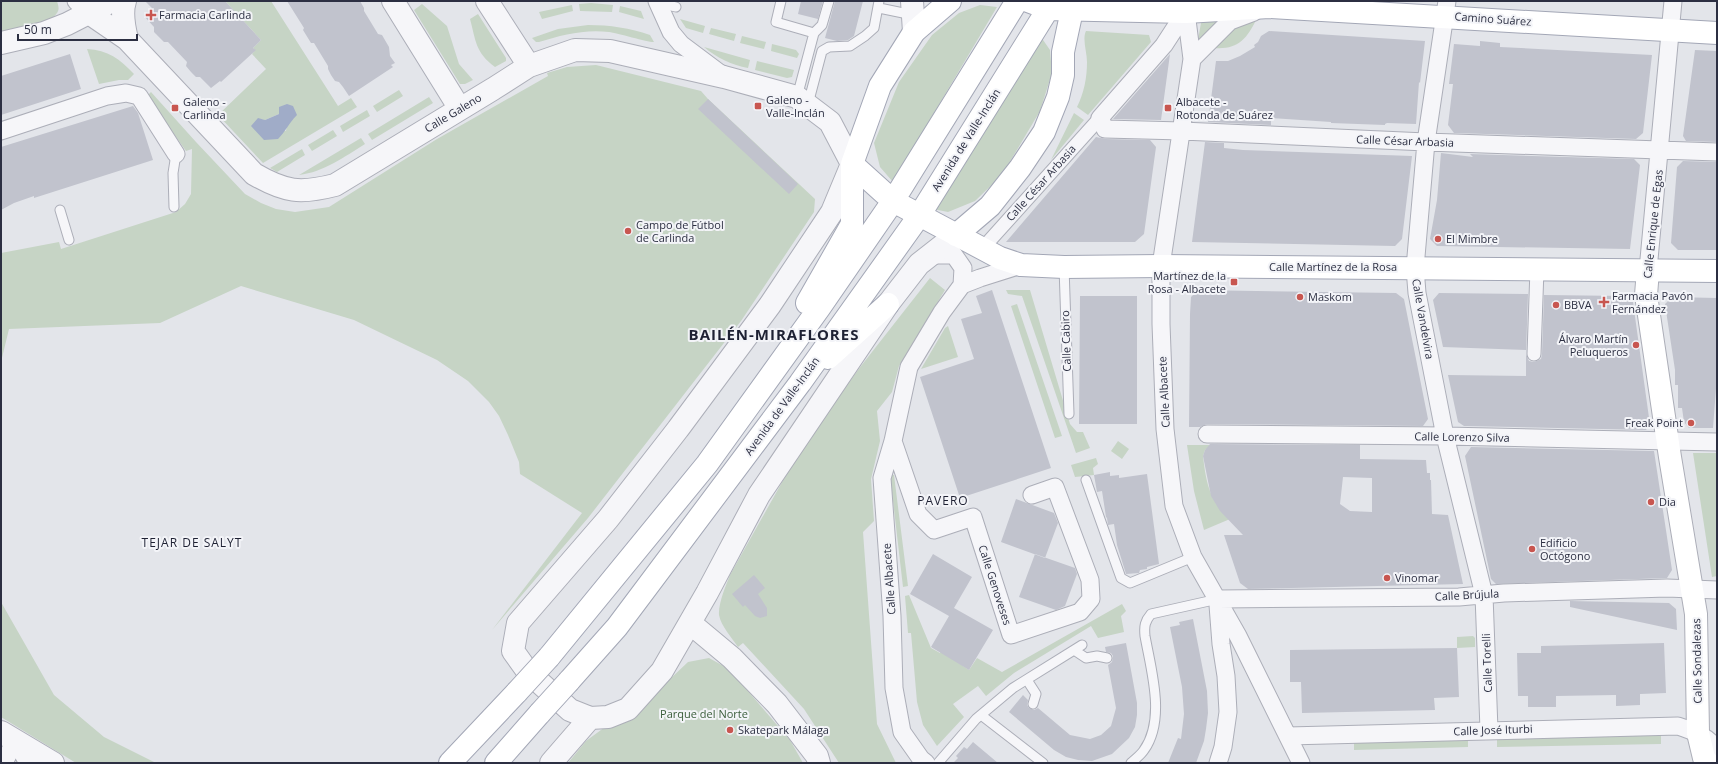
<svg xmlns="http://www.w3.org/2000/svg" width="1718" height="764" font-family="'Open Sans',sans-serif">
  <rect width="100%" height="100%" fill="#e3e5ea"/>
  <!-- green -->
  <path fill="#c6d4c5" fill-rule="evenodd" d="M1 1H57C58 5 60 9 57 13 49 26 16 31 1 35Z
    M225 1H271L338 106 351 98 357 107 263 163 218 115 266 69 252 54 255 50 253 48 261 40ZM279 114 287 124 286 131 258 119 265 120Z
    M591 3 613 5 612 12 580 11 579 4Z
    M422 4 447 26 459 64 473 80 465 84H460L414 10Z
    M572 5 573 11 542 19 539 12Z
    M980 5 997 7 893 182 880 167 874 143 899 82 932 35 959 13Z
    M620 6 641 11 644 19 619 12Z
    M478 14 506 58V61L495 67C475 52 476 41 470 19Z
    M1221 17 1197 45 1201 23 1204 20Z
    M680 19 705 26 703 33 686 28Z
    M1256 20C1247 39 1237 50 1214 48L1236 26Z
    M588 25C610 25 630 28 650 35L654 42C651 43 617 33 609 32 584 29 562 35 539 42H536L532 38 558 29Z
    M711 28 736 34 734 41 709 34Z
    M1086 31 1149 35 1151 42 1088 115 1077 107C1084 93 1087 78 1087 62 1087 52 1082 39 1086 31Z
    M742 36 766 42 764 49 740 43Z
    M1041 37 1050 50 1052 73 1040 111 1002 175 975 201 948 212 933 209Z
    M772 44 796 50 799 54 797 58 771 51Z
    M704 47 750 60 748 68C732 65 717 58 704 47Z
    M87 49C108 50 120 59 134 74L128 80H119L99 84Z
    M757 61 794 70 792 77 787 78 755 70Z
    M596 65 701 91 708 99 815 199 814 212 741 321 588 518 492 630 582 513 520 474 519 462 508 435 499 416 489 402 468 381 437 360 354 320 241 286 160 323 9 329 1 362V253L59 242 61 249 176 212 185 204 191 194 192 149 186 151 147 96 151 92 196 142 245 194 261 203 276 209 295 212 329 207 437 139 548 76 547 73 567 67Z
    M399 90 403 96 377 112 373 106Z
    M429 97 433 103 372 140 368 134Z
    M367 110 370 116 343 132 340 126Z
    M1074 113 1084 120 1051 160Z
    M333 130 337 136 312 151 308 145Z
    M361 138 365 144C344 157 324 172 299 175Z
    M302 149 305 155 277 172 270 168Z
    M930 278 945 290 899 366 892 392 877 411 880 441 871 479 874 521 863 532 877 724 896 763H839L804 709 743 643 738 647C732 638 721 626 719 615 718 604 726 585 730 575L804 443 861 366Z
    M1006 290H1030L1070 424 1077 432H1083L1090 448 1076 453 1022 296 1008 294Z
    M1017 304 1062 436 1055 438 1011 306Z
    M948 326 958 357 921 369 945 328Z
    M1118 441 1129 449 1122 459 1111 451Z
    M1187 445H1211L1205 450 1203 456C1206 482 1209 501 1230 519L1204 530 1194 491Z
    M1693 453H1717V576L1712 577Z
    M1096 458 1098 464 1093 468 1094 475 1075 477 1071 465Z
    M890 475H894L908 586 903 587Z
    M909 595 931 648 940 653 941 651 969 670 977 658 1002 672 1122 604 1126 611 1121 616 1124 632 1098 638 1091 626 1014 673 986 696 978 686 953 704 964 717 937 746 923 725 917 702 911 633H908L905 596Z
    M1 602 54 695 104 737 156 763H76L1 717Z
    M1473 636 1475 638V647L1457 648V637Z
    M709 658 729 669 790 740 803 763H568L586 741 669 680 688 662Z
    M1661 734V744L1497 747V738Z
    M1468 738V747L1354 750V741Z"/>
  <!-- water -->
  <path fill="#a0acc8" d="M287 104 293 106 297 115C288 124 286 131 278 139L264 140 251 126 258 118 265 120 279 114V107Z"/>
  <!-- building -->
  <path fill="#c1c3cd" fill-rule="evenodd" d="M145 1H225L261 40 253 48 256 50 221 82 220 81 211 88 200 77H196L191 72 186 66 187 62 168 42H164L154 32V27L144 16 152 8Z
    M287 1H360L364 8V11L378 34 382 35 389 47 390 56 395 63 391 65 393 67 349 96 343 87 339 82 335 81 331 75 328 69V66L314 43H311L303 30 304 28Z
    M801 1H823L818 19 798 14Z
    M835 1H863L854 36 848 40 837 41 825 38Z
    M1269 31 1425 41 1420 83 1419 82 1416 124 1387 123 1385 124V125L1331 123V122L1271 118V125L1208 122 1216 61H1228L1240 56 1255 47 1254 45 1258 42 1261 36Z
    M1480 41 1500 43V47L1652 55 1643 133 1636 139 1454 133 1448 125 1453 84H1449L1454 44 1480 46Z
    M1695 50 1717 51V142L1686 141 1683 136Z
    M70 54 81 89 1 115V76Z
    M1170 54 1161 120 1113 119Z
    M708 99 798 184 789 194 698 109Z
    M133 106 138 113 153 160 34 198V196L14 203 1 210V147Z
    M1096 137 1105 139 1150 140 1156 147 1144 234 1135 242H1006Z
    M1205 142 1224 143V148L1243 150 1412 156 1402 239 1395 246 1192 242Z
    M1441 153 1473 157 1470 154 1634 159 1640 165 1630 249 1437 246 1430 239 1437 200Z
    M1683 161 1717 162V250H1678L1671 243 1677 167Z
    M992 290 1051 468 960 498 920 377 974 359 961 319 982 313 976 296Z
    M1194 290 1396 293 1404 299 1428 419 1423 426 1207 424 1200 427H1189L1190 314 1191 297 1194 294Z
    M1439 293 1528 294 1526 354 1529 361 1534 362 1541 359 1542 354 1544 295 1625 296 1633 302 1650 425 1646 430 1464 426 1458 422 1448 375 1526 376V350L1443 347 1433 300Z
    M1080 296H1137V424H1079Z
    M1672 297 1717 298V375L1713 428H1689L1684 422 1682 408H1678V385H1675V370L1665 304Z
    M1210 444 1360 445V459L1426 460 1427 473H1430V480H1431L1432 514 1448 515 1463 584 1248 589 1240 583 1224 535H1243L1220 511 1211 496 1203 456 1205 450ZM1343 477 1372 478V512L1350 511 1340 504Z
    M1471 447 1654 451 1672 570 1667 578 1496 584 1491 579 1465 456Z
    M1110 472V476L1119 475V478L1147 474 1159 564 1147 567V569L1140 570 1139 573 1126 574 1117 545 1114 524 1108 525 1107 518 1106 517 1102 491 1097 492 1094 475Z
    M1016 499 1054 513 1058 523 1045 558 1001 542Z
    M933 554 972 577 954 608 993 630 969 670 931 647 949 616 910 594Z
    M1035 554 1075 568 1077 574 1065 606 1056 610 1019 597Z
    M754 575 765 588 758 594 767 608V616L760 618 755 616 745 605 743 607 732 594Z
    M1570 601 1669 603 1676 609 1677 630 1570 607Z
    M1193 619 1207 691 1208 713 1206 729 1204 741 1196 763H1168L1178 738 1181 739 1184 714 1182 687 1170 627 1180 625 1179 622Z
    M1126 643 1137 703V715L1135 727 1129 738 1112 754 1092 761 1078 760 1066 757 1054 750 1009 712 1023 695 1028 700 1027 705 1029 708 1034 710 1038 708 1070 735 1090 739 1101 735 1111 726 1116 708 1108 665 1112 662 1113 656 1111 653 1106 652 1105 647Z
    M1664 643 1666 693 1640 694V705L1616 706V695L1556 696V707H1528V696H1518L1517 653H1541V646Z
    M1457 648 1459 697 1434 698 1435 710 1302 713 1301 682H1290V650Z
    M973 742 998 763H953L958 758 956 756 964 747 967 749Z"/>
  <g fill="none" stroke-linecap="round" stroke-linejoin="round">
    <defs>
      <path id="service" d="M781 1 776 22 814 33
        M658 3 676 7
        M879 8 913 15
        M797 97 814 33 822 25 829 1
        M808 104 822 51 829 47 850 46 865 36 874 28 879 1
        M174 207 173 173 176 154
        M60 210 69 240
        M1064 267 1069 414
        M1086 480 1121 578 1130 583 1193 557
        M1074 650 1086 658 1097 656 1107 658
        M1027 680 1036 694 1033 704
        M981 715 1043 763
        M938 763 976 719 1013 688 1082 645
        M1131 763C1135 759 1141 755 1144 750 1166 719 1151 670 1145 636 1144 626 1145 621 1151 614L1218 599"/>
      <path id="pedestrian" d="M982 249 1100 118
        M1534 354 1537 269"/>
      <path id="minor" d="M76 1 89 13
        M657 1 671 32 681 44 721 74
        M1447 1 1426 142 1415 268 1417 293 1445 436 1484 595 1489 730
        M1188 8 1164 45 1100 118 1105 129 1182 131 1426 142 1717 152
        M1186 12 1192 59 1161 266V324L1165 429 1174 506 1193 557 1238 636 1301 763
        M1192 59 1230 21 1254 12
        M1 131 107 96 126 93 139 96 176 154
        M931 255H954L963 268 962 285
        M1648 270 1673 1
        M1207 434 1445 436 1717 442
        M893 441 918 514 934 530 973 517 1011 635 1080 612 1091 599 1090 580 1055 487 1032 495
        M1218 599 1459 597 1504 593 1667 588 1717 590
        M1288 736 1678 726C1693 731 1707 736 1717 749
        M15 740 28 763
        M4 763 15 740
        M926 763 921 759 902 732 894 688 892 616 882 478 893 441 909 367 942 312 962 285 980 278 1021 265
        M1218 763 1223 747 1228 712 1226 676 1221 644 1218 605"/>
      <path id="tertiary" d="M125 1C121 13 124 27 127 39
        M393 1 460 109
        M487 1 529 66
        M912 1 914 32
        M89 13 127 39 254 174C285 192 300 194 335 185L493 89 529 66 575 50 610 51 724 77 797 97 830 122 852 164 832 212 770 305 678 429 608 519 518 623 513 651 528 672 570 710 590 718 608 717 628 709 662 671 707 593 759 495 888 304 919 264 956 235
        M1 43 44 33 67 24 112 1
        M690 623 732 658 777 704 817 756 819 763
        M1 732 53 763
        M551 763 590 718"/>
      <path id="secondary" d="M1648 270 1646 295 1670 457 1696 614 1698 733 1704 758 1708 763"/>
      <path id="primary" d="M1028 1 1049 9 1186 12 1269 7 1717 33
        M852 164 893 201 1000 258 1021 265 1064 267 1161 266 1717 271
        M956 235 990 206 1020 168 1044 132 1058 97 1063 75V52L1074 1
        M807 303 852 224V164L880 86 914 32 950 1
        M828 358 888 304
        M549 657 707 464 820 307 893 201 1017 1
        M569 681 617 627 800 383 919 216 1053 1
        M450 763 517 692
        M496 763 540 713"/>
    </defs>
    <!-- service casing -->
    <use href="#service" stroke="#acaeb8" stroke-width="11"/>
    <!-- pedestrian casing -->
    <use href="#pedestrian" stroke="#acaeb8" stroke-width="15"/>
    <!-- minor casing -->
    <use href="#minor" stroke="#acaeb8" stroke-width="19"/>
    <!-- tertiary casing -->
    <use href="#tertiary" stroke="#acaeb8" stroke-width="24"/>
    <!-- secondary casing -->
    <use href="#secondary" stroke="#acaeb8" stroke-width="24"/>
    <!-- primary casing -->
    <use href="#primary" stroke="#a3a7b6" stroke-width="24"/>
    <!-- service -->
    <use href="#service" stroke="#f6f6f9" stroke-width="9"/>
    <!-- pedestrian -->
    <use href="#pedestrian" stroke="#f6f6f9" stroke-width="13"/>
    <!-- minor -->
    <use href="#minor" stroke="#f6f6f9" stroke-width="17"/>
    <!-- tertiary -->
    <use href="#tertiary" stroke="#f6f6f9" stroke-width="22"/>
    <!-- secondary -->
    <use href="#secondary" stroke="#fff" stroke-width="22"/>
    <!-- primary -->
    <use href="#primary" stroke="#fff" stroke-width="22"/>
    <defs>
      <path id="primary-bridge" d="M517 692 549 657
        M540 713 569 681"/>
    </defs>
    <!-- primary-bridge casing -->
    <use href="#primary-bridge" stroke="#a3a7b6" stroke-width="24" stroke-linecap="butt"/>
    <!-- primary-bridge -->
    <use href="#primary-bridge" stroke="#fff" stroke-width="22"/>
  </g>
  <!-- markers -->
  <g fill="#c85650" stroke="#f3f4f8" stroke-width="1.5">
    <path d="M149 9h4v4h4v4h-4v4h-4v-4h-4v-4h4z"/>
    <rect x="754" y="102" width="8" height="8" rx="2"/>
    <rect x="171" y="104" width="8" height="8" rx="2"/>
    <rect x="1164" y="104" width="8" height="8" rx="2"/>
    <circle cx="628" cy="231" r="4"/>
    <circle cx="1438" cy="239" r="4"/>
    <rect x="1230" y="278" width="8" height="8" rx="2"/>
    <circle cx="1300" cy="297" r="4"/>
    <path d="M1602 296h4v4h4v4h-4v4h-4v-4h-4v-4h4z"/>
    <circle cx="1556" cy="305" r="4"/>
    <circle cx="1636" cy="345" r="4"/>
    <circle cx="1691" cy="423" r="4"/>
    <circle cx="1651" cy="502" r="4"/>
    <circle cx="1532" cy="549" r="4"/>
    <circle cx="1387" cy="578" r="4"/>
    <circle cx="730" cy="730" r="4"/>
  </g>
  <g text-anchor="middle" stroke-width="4" stroke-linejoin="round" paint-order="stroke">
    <!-- poi labels -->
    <g font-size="11" fill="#2c2f42" stroke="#f3f4f8" text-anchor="start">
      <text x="159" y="19">Farmacia Carlinda</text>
      <text x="766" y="104">Galeno -<tspan x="766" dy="13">Valle-Inclán</tspan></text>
      <text x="183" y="106">Galeno -<tspan x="183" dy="13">Carlinda</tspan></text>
      <text x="1176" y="106">Albacete -<tspan x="1176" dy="13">Rotonda de Suárez</tspan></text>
      <text x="636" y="229">Campo de Fútbol<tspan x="636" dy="13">de Carlinda</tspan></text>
      <text x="1446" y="243">El Mimbre</text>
      <text x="1226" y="280" text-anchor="end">Martínez de la<tspan x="1226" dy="13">Rosa - Albacete</tspan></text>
      <text x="1612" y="300">Farmacia Pavón<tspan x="1612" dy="13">Fernández</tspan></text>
      <text x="1308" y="301">Maskom</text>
      <text x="1564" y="309">BBVA</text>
      <text x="1628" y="343" text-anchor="end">Álvaro Martín<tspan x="1628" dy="13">Peluqueros</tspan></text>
      <text x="1683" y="427" text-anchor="end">Freak Point</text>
      <text x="1659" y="506">Dia</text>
      <text x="1540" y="547">Edificio<tspan x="1540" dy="13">Octógono</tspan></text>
      <text x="1395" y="582">Vinomar</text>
      <text x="738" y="734">Skatepark Málaga</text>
    </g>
    <!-- street labels -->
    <g font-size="11" fill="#2c2f42" stroke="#f3f4f8">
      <text transform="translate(1493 19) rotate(4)" y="4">Camino Suárez</text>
      <text transform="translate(453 113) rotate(-31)" y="4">Calle Galeno</text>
      <text transform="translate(966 140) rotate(-58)" y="4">Avenida de Valle-Inclán</text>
      <text transform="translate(1405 141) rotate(2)" y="4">Calle César Arbasia</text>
      <text transform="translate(1041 183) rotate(-48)" y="4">Calle César Arbasia</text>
      <text transform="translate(1653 224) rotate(-84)" y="4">Calle Enrique de Egas</text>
      <text x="1333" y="271">Calle Martínez de la Rosa</text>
      <text transform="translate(1423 319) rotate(80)" y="4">Calle Vandelvira</text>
      <text transform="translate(1066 341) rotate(-92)" y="4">Calle Cabiro</text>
      <text transform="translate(1164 392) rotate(-93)" y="4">Calle Albacete</text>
      <text transform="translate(782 406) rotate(-54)" y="4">Avenida de Valle-Inclán</text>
      <text transform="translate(1462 437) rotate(1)" y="4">Calle Lorenzo Silva</text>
      <text transform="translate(889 579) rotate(-94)" y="4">Calle Albacete</text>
      <text transform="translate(995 585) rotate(72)" y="4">Calle Genoveses</text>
      <text transform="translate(1467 595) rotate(-3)" y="4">Calle Brújula</text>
      <text transform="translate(1697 661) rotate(-91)" y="4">Calle Sondalezas</text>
      <text transform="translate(1487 663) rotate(-92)" y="4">Calle Torelli</text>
      <text transform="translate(1493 730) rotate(-2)" y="4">Calle José Iturbi</text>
    </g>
    <!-- park labels -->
    <g font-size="11" fill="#3a5d3a" stroke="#f3f4f8">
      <text x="704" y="718">Parque del Norte</text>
    </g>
    <!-- neighbourhood labels -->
    <g font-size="12" letter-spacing="1" fill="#1e2133" stroke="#f3f4f8">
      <text x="943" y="505">PAVERO</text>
      <text x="192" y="547">TEJAR DE SALYT</text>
    </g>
    <!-- district labels -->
    <g font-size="15" font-weight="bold" letter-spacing="1" fill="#1e2133" stroke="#f3f4f8">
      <text x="774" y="340">BAILÉN-MIRAFLORES</text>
    </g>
  </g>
  <!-- border -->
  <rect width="1718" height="764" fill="none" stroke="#2c2f42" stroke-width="4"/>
  <!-- scale -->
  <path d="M18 34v6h119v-6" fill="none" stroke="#2c2f42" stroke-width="2"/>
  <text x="24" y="34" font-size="12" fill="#2c2f42" stroke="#f3f4f8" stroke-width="3" paint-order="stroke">50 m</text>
</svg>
